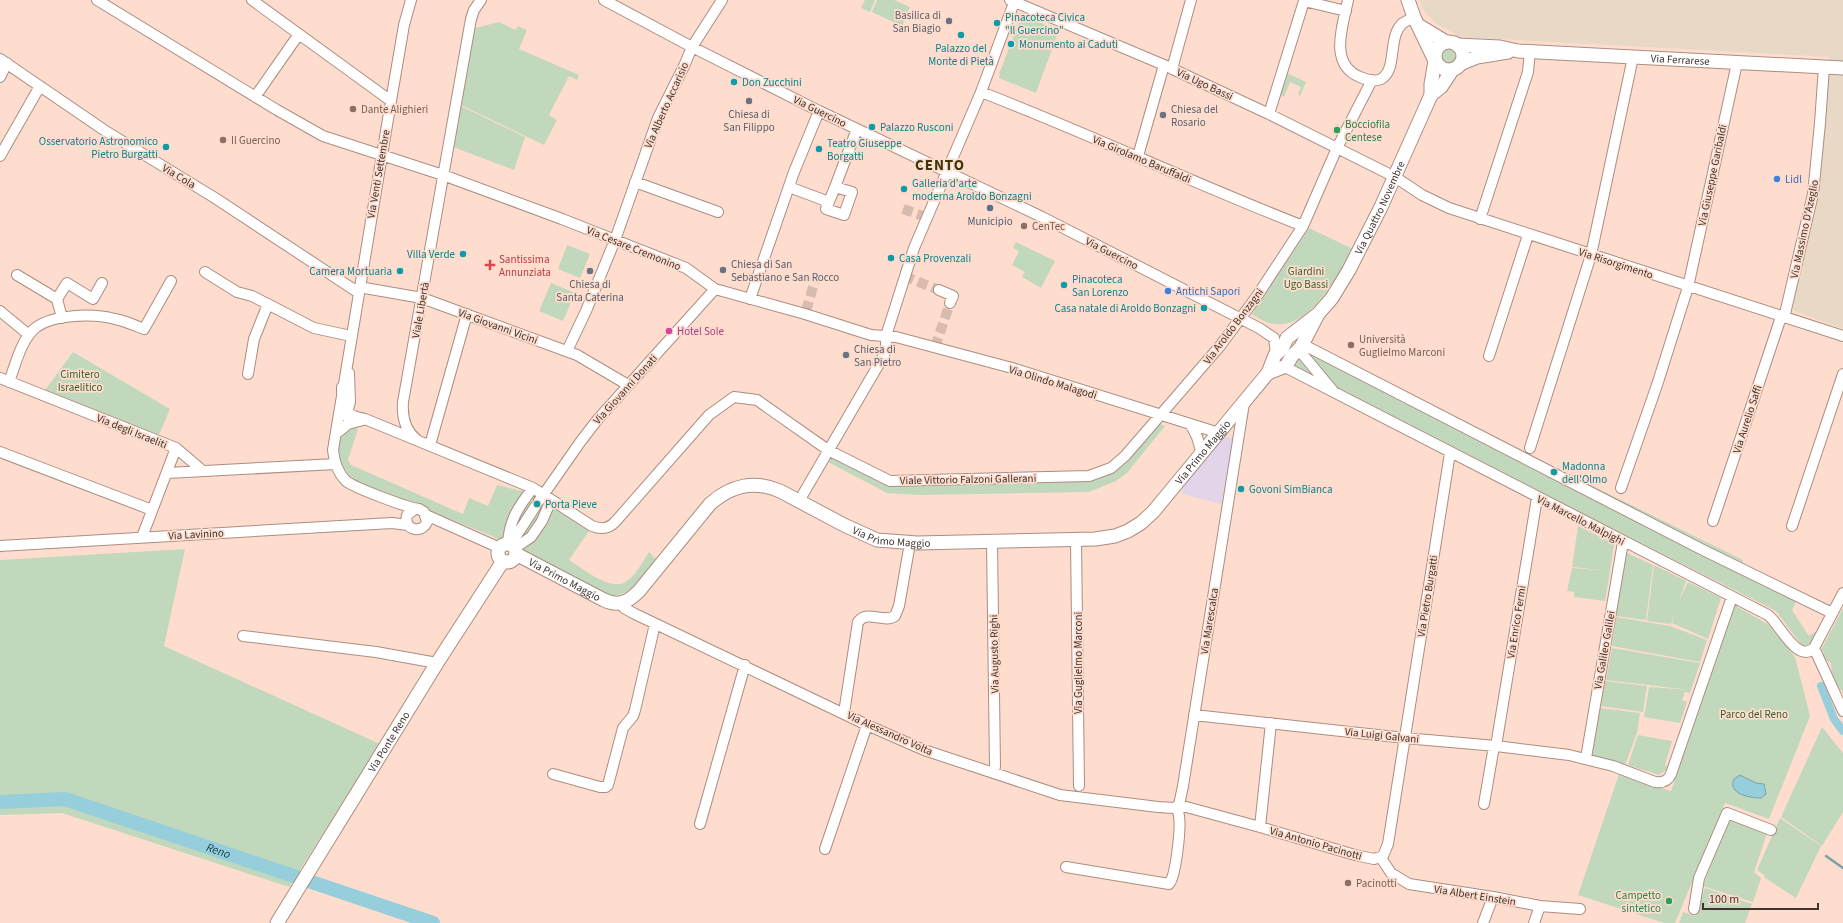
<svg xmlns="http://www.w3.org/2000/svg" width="1843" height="923" font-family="'Source Sans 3',sans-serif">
  <rect width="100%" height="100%" fill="#feddce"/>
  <!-- commercial -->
  <path fill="#e3d5e9" d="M1223 436 1237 439 1225 505 1182 494 1183 484Z"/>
  <!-- industrial -->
  <path fill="#e7d9c6" d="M1419 0H1843V329L1789 309 1818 185 1829 57 1460 37 1435 23 1424 11Z"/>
  <!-- green -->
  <path fill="#c1d8bc" d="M865 0H875L870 12 861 8Z
    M877 0H894L910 7 902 26 872 12Z
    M1022 15 1059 30 1036 93 999 78 1000 75 999 74Z
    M499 22 516 30 518 26 527 30 519 49 579 75 577 80 569 76 549 115 557 120 544 145 461 105 475 28Z
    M1441 57a8 8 0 1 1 16 0a8 8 0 1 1-16 0Z
    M1285 72 1306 82 1300 96 1298 94 1301 87 1290 82 1284 97 1277 93Z
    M461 106 525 137 514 170 453 147Z
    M1336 124 1342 127 1338 136 1332 133Z
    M1309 228 1353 249C1336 276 1309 334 1269 323 1263 321 1257 317 1252 314Z
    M1016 242 1055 261 1041 288 1022 277 1025 272 1012 265 1019 251 1013 248Z
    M567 245 590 254 580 278 558 269Z
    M551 283 575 293 563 321 539 311Z
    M1313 345 1436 409 1743 560 1742 564 1801 593 1792 610 1809 636 1821 628 1810 645 1805 646 1800 643 1776 611 1335 389 1307 354Z
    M73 352 170 409 159 435 45 390Z
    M1301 357 1323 381 1293 367 1297 359Z
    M1157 423 1165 426 1127 473 1116 481 1089 492 921 495 887 493 828 462 832 454 888 482 1089 481Z
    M350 426 358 429 348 460 351 465 463 514 469 498 488 506 497 485 522 491 525 489 589 531 569 560C582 568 609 590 624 583 635 577 643 561 649 552L657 560C643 576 633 596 610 596L492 536 355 481C343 471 332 451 341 435 343 432 347 429 350 426Z
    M1578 526 1614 544 1610 571 1572 567Z
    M185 549 164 646 380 744 289 887 62 813 0 815V560Z
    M1627 553 1653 565 1646 620 1616 616Z
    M1654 565 1686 581 1671 624 1647 621Z
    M1572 568 1610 571 1605 601 1574 597V592L1567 591Z
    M1688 582 1721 598 1708 639 1672 623 1678 603Z
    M1734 605 1769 625 1795 657 1810 716 1769 819 1725 803 1675 923H1664L1578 895 1619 774 1671 791Z
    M1843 608V692C1834 684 1831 674 1831 663L1822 658 1824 652 1821 650Z
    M1616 617 1670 626 1707 640 1700 662 1612 646Z
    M1612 648 1700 663 1690 693 1685 692 1682 700 1687 702 1680 723 1644 717 1649 687 1690 690 1606 680Z
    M1605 681 1647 686 1643 712 1601 706Z
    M1600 708 1640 713 1637 733 1625 765 1592 757Z
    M1822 727 1843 753V812L1822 846 1781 817Z
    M1638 735 1672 741 1665 765 1669 768 1659 775 1628 765Z
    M1728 818 1767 833 1754 872 1761 878 1753 902 1703 886Z
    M1780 818 1821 846 1796 898 1765 878 1764 875 1757 870Z
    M1705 888 1752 904 1745 923H1679L1683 912 1695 916Z"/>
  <!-- water -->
  <path fill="#96cedb" stroke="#7ca0a7" d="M1740 775 1756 783 1764 784 1766 794 1761 798C1750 798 1727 794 1734 779Z"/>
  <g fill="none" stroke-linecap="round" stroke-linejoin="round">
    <!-- stream -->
    <path stroke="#7ca0a7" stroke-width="2.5" d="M1826 856 1843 868"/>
    <!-- canal -->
    <path stroke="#96cedb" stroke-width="8" d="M1821 686 1834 719 1843 731"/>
    <!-- river -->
    <path stroke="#96cedb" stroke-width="14" id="s1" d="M0 802 65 799 433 923"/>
    <!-- minor-tunnel -->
    <path stroke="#d8bbae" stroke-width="10" stroke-dasharray="10 5" stroke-linecap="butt" d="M903 209 923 216
      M904 276 939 290
      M806 311 816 277
      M935 347 950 303"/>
    <defs>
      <path id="minor" d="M97 0 277 110 323 136 443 175 562 219 686 268 715 289 805 314 871 335 896 337 1012 368 1219 433
        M252 0 391 101
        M411 0 404 25 391 101 333 450C334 461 338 473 346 481 355 488 408 508 419 509L424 512 427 522C421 535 403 529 407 515L415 509
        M604 0 692 47 819 111 1042 217 1259 328 1274 338 1276 354
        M1010 0 1164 65 1269 114 1395 177 1422 195 1449 208 1843 336
        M1348 0C1343 25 1328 64 1360 77 1367 80 1375 82 1381 79 1398 70 1387 36 1403 23 1406 21 1411 19 1414 17
        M0 59 104 130 215 198 359 293
        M1172 69 1191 0
        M0 77 7 63
        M981 92C1090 134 1195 184 1303 226
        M255 97 299 34
        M1269 114 1304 1 1346 11
        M0 156 40 86
        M1138 156 1164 65
        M635 182 718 212
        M789 187 829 202
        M835 187 852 192 844 215 826 209Z
        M835 187 857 129
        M1480 219 1528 72 1530 51
        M205 272 237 292 252 296 314 328 351 336
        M17 275 57 299
        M359 287 422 298 577 355 628 385
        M939 290 953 296 950 303
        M750 299 794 172 819 111
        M0 311 29 335
        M62 318 57 299 67 283 93 299 102 283
        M1784 318 1813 194 1820 123 1824 67
        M1302 344 1703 550 1832 613
        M1299 350 1333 391
        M567 351 586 311 615 240 658 118 684 66 692 47 722 0
        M1489 356 1528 235
        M1285 367 1768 615C1780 624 1797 664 1814 648L1843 593
        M248 374 254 339 268 304
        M0 378 176 448 203 471
        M9 382C15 366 20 344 32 331 48 314 92 313 115 319 125 321 134 325 144 329L171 281
        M342 387C342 408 343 415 365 419L533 488 592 526C602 530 609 529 616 521L709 415 734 397 757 400 828 450 890 481 1089 476 1111 468 1125 456 1220 346 1257 296 1303 226 1337 148 1372 80
        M346 416 350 402 349 373
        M1191 425 1197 437 1202 454
        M338 432 348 424 363 420
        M416 439C405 430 402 416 403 402L471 19 474 10 481 0
        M430 445 467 314
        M1530 448 1591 255 1633 57
        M0 452 152 510
        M167 473 336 464
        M1621 488 1657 385 1688 287 1737 63
        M539 501 581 441 598 419 715 289
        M799 501 883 357 886 350V336L914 248 981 92 1015 0
        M426 515 500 548
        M1713 521 1781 317
        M1792 526 1843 374
        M142 537 176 448
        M514 539 535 507
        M1076 540 1079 786
        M992 542 995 767
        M508 544C509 520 519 506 533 488
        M0 546 392 523 408 525
        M515 548 531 537 542 521 551 500
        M621 603 624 608 635 614 867 725 924 750 1060 795 1158 807 1174 808 1179 805
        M243 636 376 652 437 663
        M1814 648 1843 711
        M844 713 858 622C868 609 883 624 895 616L899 606 910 543
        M1194 715 1405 738 1496 746 1569 755 1613 766 1655 782C1663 783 1668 781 1671 774L1732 597
        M1496 746 1537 498
        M1586 758 1623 542
        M553 774 600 787H606L608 785 623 728 633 716 635 710 655 624
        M1484 804 1494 746
        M1179 805 1260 827 1355 855 1374 859 1383 856 1388 844 1450 453
        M1179 805 1183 786 1244 403
        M700 824 745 665
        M1260 827 1271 723
        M825 849 867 725
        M1381 858 1391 873 1409 884 1493 897 1540 906 1580 909
        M1066 867 1169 884C1176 876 1181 828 1179 816 1179 813 1177 810 1176 807
        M1694 909 1699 878 1727 813 1771 830
        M1483 923 1493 897
        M1534 923 1540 906"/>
      <g id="major">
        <path d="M1418 25 1446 42"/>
        <circle cx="1449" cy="56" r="14"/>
        <path id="s2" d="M1457 45 1500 47 1518 51 1843 68"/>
        <path d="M1460 64 1477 57 1508 52"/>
        <path d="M1431 95 1441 87 1453 69"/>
        <path d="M1268 373 1286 366 1292 356 1301 347 1317 316"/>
        <circle cx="507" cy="553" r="9"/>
        <path id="s3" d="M516 554 604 600C619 607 628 602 639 591L710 504C731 485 755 480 780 491L844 525 877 540 917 543 1095 539 1115 536 1128 531 1141 523 1153 512 1268 373 1275 355 1282 349 1287 338 1318 314 1332 298 1349 270 1381 207 1431 95V84L1435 61 1414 17 1408 0"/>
        <path id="s4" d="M277 923 437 663 503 561"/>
      </g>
    </defs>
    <!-- minor casing -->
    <use href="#minor" stroke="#ac8d80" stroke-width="12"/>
    <!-- major casing -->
    <use href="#major" stroke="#ac8d80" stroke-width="15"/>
    <!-- minor -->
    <use href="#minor" stroke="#fff" stroke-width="10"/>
    <!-- major -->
    <use href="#major" stroke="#fff" stroke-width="13"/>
  </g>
  <!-- markers -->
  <g fill="#6b7280" stroke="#feddce" stroke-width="1.5">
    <circle cx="949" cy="21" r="4"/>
    <circle cx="749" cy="101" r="4"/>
    <circle cx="1163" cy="115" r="4"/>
    <circle cx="723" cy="270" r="4"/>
    <circle cx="590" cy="271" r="4"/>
    <circle cx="846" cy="355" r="4"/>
  </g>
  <g fill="#0f9aa8" stroke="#feddce" stroke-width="1.5">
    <circle cx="997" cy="23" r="4"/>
    <circle cx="961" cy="35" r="4"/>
    <circle cx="1011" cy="44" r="4"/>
    <circle cx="734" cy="82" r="4"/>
    <circle cx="872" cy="127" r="4"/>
    <circle cx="166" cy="147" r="4"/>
    <circle cx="819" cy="149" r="4"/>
    <circle cx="904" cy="189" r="4"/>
    <circle cx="463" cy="254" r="4"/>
    <circle cx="891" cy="258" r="4"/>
    <circle cx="400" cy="271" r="4"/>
    <circle cx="1064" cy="285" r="4"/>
    <circle cx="1204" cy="308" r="4"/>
    <circle cx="1554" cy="472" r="4"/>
    <circle cx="1241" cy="489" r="4"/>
    <circle cx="537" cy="504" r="4"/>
  </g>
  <g fill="#8d6e63" stroke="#feddce" stroke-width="1.5">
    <circle cx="353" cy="109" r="4"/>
    <circle cx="223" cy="140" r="4"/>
    <circle cx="1024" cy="226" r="4"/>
    <circle cx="1351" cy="345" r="4"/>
    <circle cx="1348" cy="883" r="4"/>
  </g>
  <g fill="#2e9e5b" stroke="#feddce" stroke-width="1.5">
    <circle cx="1337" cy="130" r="4"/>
    <circle cx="1669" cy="901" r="4"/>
  </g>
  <g fill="#3f7fe0" stroke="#feddce" stroke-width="1.5">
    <circle cx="1777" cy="179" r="4"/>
    <circle cx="1168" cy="291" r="4"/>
  </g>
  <circle fill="#5c6f8a" stroke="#feddce" stroke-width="1.5" cx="990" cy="208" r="4"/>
  <path fill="#e0444e" stroke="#feddce" stroke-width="1.5" d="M488 259h4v4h4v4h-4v4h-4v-4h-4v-4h4z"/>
  <circle fill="#d1479c" stroke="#feddce" stroke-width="1.5" cx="669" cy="331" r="4"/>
  <g text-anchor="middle" stroke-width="3.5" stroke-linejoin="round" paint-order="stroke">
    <!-- worship labels -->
    <g font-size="11" fill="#5b616d" stroke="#feddce" text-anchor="start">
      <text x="941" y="19" text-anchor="end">Basilica di<tspan x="941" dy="13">San Biagio</tspan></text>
      <text x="1171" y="113">Chiesa del<tspan x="1171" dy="13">Rosario</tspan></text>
      <text x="749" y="118" text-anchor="middle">Chiesa di<tspan x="749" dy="13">San Filippo</tspan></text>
      <text x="731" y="268">Chiesa di San<tspan x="731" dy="13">Sebastiano e San Rocco</tspan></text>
      <text x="590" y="288" text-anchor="middle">Chiesa di<tspan x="590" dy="13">Santa Caterina</tspan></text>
      <text x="854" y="353">Chiesa di<tspan x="854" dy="13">San Pietro</tspan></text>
    </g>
    <!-- culture labels -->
    <g font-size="11" fill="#0d838f" stroke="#feddce" text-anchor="start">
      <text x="1005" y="21">Pinacoteca Civica<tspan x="1005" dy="13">"Il Guercino"</tspan></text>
      <text x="1019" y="48">Monumento ai Caduti</text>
      <text x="961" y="52" text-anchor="middle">Palazzo del<tspan x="961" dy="13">Monte di Pietà</tspan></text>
      <text x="742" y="86">Don Zucchini</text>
      <text x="880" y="131">Palazzo Rusconi</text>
      <text x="158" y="145" text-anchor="end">Osservatorio Astronomico<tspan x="158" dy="13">Pietro Burgatti</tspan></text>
      <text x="827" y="147">Teatro Giuseppe<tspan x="827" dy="13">Borgatti</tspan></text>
      <text x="912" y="187">Galleria d'arte<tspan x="912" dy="13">moderna Aroldo Bonzagni</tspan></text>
      <text x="455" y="258" text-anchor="end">Villa Verde</text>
      <text x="899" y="262">Casa Provenzali</text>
      <text x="392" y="275" text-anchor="end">Camera Mortuaria</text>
      <text x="1072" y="283">Pinacoteca<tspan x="1072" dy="13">San Lorenzo</tspan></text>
      <text x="1196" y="312" text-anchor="end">Casa natale di Aroldo Bonzagni</text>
      <text x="1562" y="470">Madonna<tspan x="1562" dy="13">dell'Olmo</tspan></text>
      <text x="1249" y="493">Govoni SimBianca</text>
      <text x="545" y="508">Porta Pieve</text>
    </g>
    <!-- street labels -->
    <g font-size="11" fill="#40332e" stroke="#feddce">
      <text dy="4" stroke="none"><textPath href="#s2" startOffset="224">Via Ferrarese</textPath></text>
      <text transform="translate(1205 84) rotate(25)" y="4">Via Ugo Bassi</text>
      <text transform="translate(666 105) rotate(-66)" y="4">Via Alberto Accarisio</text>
      <text transform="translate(820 111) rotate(26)" y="4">Via Guercino</text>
      <text transform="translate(1142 159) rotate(23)" y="4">Via Girolamo Baruffaldi</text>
      <text transform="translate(378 174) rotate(-80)" y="4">Via Venti Settembre</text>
      <text transform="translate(1712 175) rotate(-78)" y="4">Via Giuseppe Garibaldi</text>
      <text transform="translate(179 176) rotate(31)" y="4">Via Cola</text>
      <text dy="4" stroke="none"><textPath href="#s3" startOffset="1103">Via Quattro Novembre</textPath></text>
      <text transform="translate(1804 229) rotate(-78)" y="4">Via Massimo D'Azeglio</text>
      <text transform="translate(634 248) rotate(22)" y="4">Via Cesare Cremonino</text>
      <text transform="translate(1112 253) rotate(27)" y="4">Via Guercino</text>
      <text transform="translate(1616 263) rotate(18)" y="4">Via Risorgimento</text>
      <text transform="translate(420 310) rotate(-80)" y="4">Viale Libertà</text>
      <text transform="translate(498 326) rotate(20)" y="4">Via Giovanni Vicini</text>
      <text transform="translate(1233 326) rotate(-53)" y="4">Via Aroldo Bonzagni</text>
      <text transform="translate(1053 382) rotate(17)" y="4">Via Olindo Malagodi</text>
      <text transform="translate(625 389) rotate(-48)" y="4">Via Giovanni Donati</text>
      <text transform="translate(1747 419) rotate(-72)" y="4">Via Aurelio Saffi</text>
      <text transform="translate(132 431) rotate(22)" y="4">Via degli Israeliti</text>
      <text dy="4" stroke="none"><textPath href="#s3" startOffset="797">Via Primo Maggio</textPath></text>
      <text transform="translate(968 479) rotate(-1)" y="4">Viale Vittorio Falzoni Gallerani</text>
      <text transform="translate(1581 520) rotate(27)" y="4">Via Marcello Malpighi</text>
      <text transform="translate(196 534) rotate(-3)" y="4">Via Lavinino</text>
      <text dy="4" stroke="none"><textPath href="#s3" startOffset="449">Via Primo Maggio</textPath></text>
      <text dy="4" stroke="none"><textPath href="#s3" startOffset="55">Via Primo Maggio</textPath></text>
      <text transform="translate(1427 596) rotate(-81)" y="4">Via Pietro Burgatti</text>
      <text transform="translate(1209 621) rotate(-81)" y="4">Via Marescalca</text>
      <text transform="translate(1516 622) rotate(-81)" y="4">Via Enrico Fermi</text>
      <text transform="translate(1604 650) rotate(-80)" y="4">Via Galileo Galilei</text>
      <text transform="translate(994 654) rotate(-91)" y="4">Via Augusto Righi</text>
      <text transform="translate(1078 663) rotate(-90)" y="4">Via Guglielmo Marconi</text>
      <text transform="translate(890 733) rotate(24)" y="4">Via Alessandro Volta</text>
      <text transform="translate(1382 735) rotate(6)" y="4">Via Luigi Galvani</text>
      <text dy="4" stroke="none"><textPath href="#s4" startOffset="213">Via Ponte Reno</textPath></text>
      <text transform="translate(1316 843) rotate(16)" y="4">Via Antonio Pacinotti</text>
      <text transform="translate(1475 895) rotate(9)" y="4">Via Albert Einstein</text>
    </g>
    <!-- education labels -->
    <g font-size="11" fill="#785e54" stroke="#feddce" text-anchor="start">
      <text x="361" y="113">Dante Alighieri</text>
      <text x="231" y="144">Il Guercino</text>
      <text x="1032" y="230">CenTec</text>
      <text x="1359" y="343">Università<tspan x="1359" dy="13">Guglielmo Marconi</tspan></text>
      <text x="1356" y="887">Pacinotti</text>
    </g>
    <!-- leisure labels -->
    <g font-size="11" fill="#27864d" stroke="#feddce" text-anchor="start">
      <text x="1345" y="128">Bocciofila<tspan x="1345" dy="13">Centese</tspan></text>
      <text x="1661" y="899" text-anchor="end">Campetto<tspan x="1661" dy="13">sintetico</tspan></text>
    </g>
    <!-- shop labels -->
    <g font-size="11" fill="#366cbe" stroke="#feddce" text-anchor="start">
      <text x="1785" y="183">Lidl</text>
      <text x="1176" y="295">Antichi Sapori</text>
    </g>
    <!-- service labels -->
    <g font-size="11" fill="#4e5e75" stroke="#feddce">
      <text x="990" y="225">Municipio</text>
    </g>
    <!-- health labels -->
    <g font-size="11" fill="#be3a42" stroke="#feddce" text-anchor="start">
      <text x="499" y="263">Santissima<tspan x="499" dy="13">Annunziata</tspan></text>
    </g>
    <!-- park labels -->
    <g font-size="11" fill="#375f2c" stroke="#feddce">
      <text x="1306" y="275">Giardini<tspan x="1306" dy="13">Ugo Bassi</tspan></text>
      <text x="80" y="378">Cimitero<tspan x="80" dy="13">Israelitico</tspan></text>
      <text x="1754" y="718">Parco del Reno</text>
    </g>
    <!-- hotel labels -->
    <g font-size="11" fill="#b23c85" stroke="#feddce" text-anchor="start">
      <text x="677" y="335">Hotel Sole</text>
    </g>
    <!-- water labels -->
    <g font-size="12" font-style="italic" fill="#093e47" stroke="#feddce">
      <text dy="4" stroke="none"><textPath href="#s1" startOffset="227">Reno</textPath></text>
    </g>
    <!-- district labels -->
    <g font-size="15" font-weight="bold" letter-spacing="1" fill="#40360c" stroke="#feddce">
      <text x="940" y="170">CENTO</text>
    </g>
  </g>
  <!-- scale -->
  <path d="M1703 903v6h115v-6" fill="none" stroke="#40332e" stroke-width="2"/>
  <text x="1709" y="903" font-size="12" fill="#40332e" stroke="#feddce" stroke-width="3" paint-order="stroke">100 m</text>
</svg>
